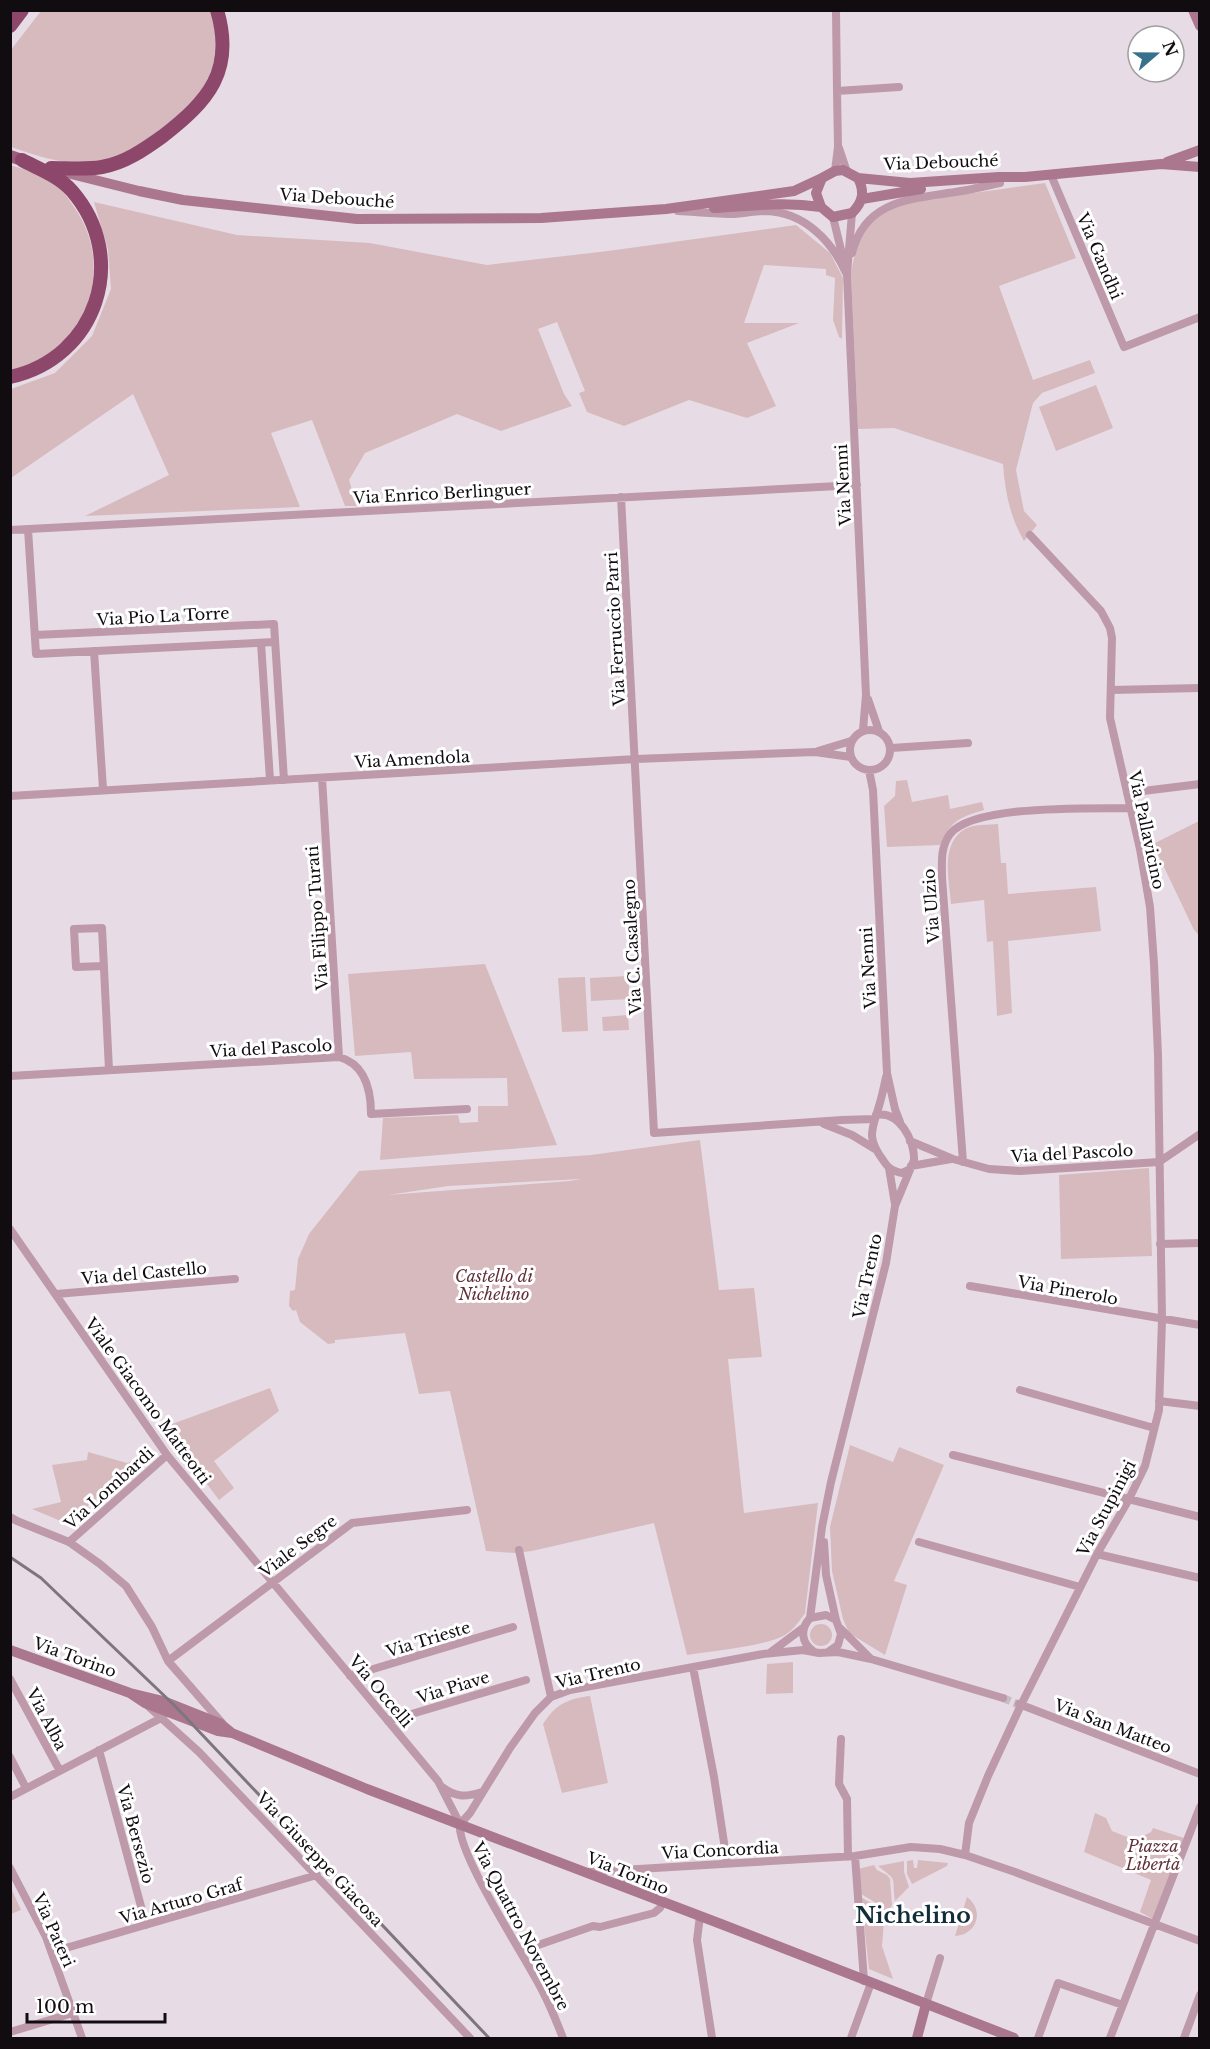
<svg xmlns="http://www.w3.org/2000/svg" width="1210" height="2049" font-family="'Libre Baskerville',serif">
  <rect width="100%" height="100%" fill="#e7dce5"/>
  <!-- green -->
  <path fill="#d7babd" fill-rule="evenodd" d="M41 11H211C227 75 198 101 150 137 133 149 113 162 92 163 64 165 37 156 11 147L10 51Z
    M10 165C23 169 38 173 49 180 59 186 68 197 74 207 118 269 85 353 11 370Z
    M1045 183 1076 258 999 286 1033 380 1090 360 1095 373 1042 393 1033 403 1016 470 1024 511 1037 525 1024 541C1010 517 1005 492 1003 464L894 428 858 429 851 274C860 207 899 202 957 195 987 191 1016 187 1045 183Z
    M94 202 237 235 370 243 487 265 608 251 796 225 830 253 843 278 842 339 839 337 833 320 835 278 826 275V269L764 265 744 323H799L747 343 776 406 747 418 689 400 624 426 587 412 579 393 585 391 557 322 538 329 564 394 572 406 501 431 457 414 365 453 349 480 357 506H345L312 420 271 433 300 507 85 516 169 475 133 394 11 478V389L55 373 92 336 111 289 108 250Z
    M1096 385 1113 428 1056 451 1039 407Z
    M907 780 912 802 948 795 950 809 982 802 984 810C958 818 952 820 940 845L887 847 884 806 895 796 896 781Z
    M1199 821V935L1194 930 1153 844Z
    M998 824 1001 863H1006L1008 894 1096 887 1101 931 1008 941 1012 1013 997 1016 993 941 987 942 984 900 951 904C949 879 940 844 965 829 973 824 988 825 998 824Z
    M485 964 557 1145 380 1160 383 1118 458 1115 460 1123 478 1122V1106H508L507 1078 414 1079 411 1052 355 1056 348 974Z
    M628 976 630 999 591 1001 590 978Z
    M585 977 588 1031 562 1032 558 978Z
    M628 1015 629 1030 603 1031 602 1017Z
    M700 1140 719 1290 754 1288 762 1357 728 1359 744 1513 818 1503 805 1613C799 1622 791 1633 781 1637 758 1647 713 1651 687 1655L654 1523 532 1551 515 1553 486 1551 450 1391 419 1394 405 1333 335 1340V1343L328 1344 300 1322 296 1310 293 1311 289 1306 290 1291 295 1290 298 1259 309 1234 359 1171 591 1155ZM581 1179 570 1181 388 1195 448 1186Z
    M1149 1168 1152 1256 1061 1259 1059 1175Z
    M270 1388 279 1411 214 1461 234 1488 219 1500 164 1427Z
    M850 1445 893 1462 899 1447 944 1465 894 1581 907 1585 885 1655 849 1633 843 1619 832 1571 830 1527Z
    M157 1451 128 1476 125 1472 68 1524 32 1509 61 1502 52 1465 87 1460 88 1452 127 1463Z
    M810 1635a11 11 0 1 1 22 0a11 11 0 1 1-22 0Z
    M793 1662V1693L766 1694 767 1664Z
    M590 1696 608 1783 562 1793 543 1724C556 1704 567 1699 590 1696Z
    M1095 1813 1106 1818 1112 1831 1135 1840 1151 1832 1153 1828 1184 1838 1153 1919 1140 1912 1151 1880 1084 1852Z
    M913 1860 914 1868H917L918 1860 948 1863 947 1866 912 1884 907 1874V1861Z
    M904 1861V1872L909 1887 895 1901C891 1876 900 1883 878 1866Z
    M874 1865 877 1870 887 1875 890 1879 892 1905 886 1915 883 1907 861 1894 858 1869Z
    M11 1888 21 1910 11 1914H10Z
    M861 1897 880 1909 884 1922 882 1946 893 1979 869 1969Z
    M967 1897C985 1910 977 1935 955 1936Z"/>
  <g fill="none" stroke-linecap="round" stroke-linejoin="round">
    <!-- street-tunnel -->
    <path stroke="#c7bdc5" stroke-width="8" stroke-dasharray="8 4" stroke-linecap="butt" d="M1003 1698 1017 1704"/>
    <!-- street -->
    <path stroke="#bd99a9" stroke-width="8" d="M836 10 837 91
      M839 148 847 172
      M835 171 838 147 837 91 899 87
      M1051 175 1124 347 1200 317
      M678 211C697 212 716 214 734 214 745 213 756 211 766 211 804 212 832 241 846 273
      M852 213 847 274 866 695 863 730
      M833 217 843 258
      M852 253C865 200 911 199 955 192 970 190 985 186 1000 183
      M621 497 654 1133 842 1120 874 1119
      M28 529 36 654 275 642
      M10 530 857 485
      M35 635 274 624 284 780
      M261 643 270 780
      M94 651 103 789
      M1111 690 1200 688
      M868 699 879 731
      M850 750a20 20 0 1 1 40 0a20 20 0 1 1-40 0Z
      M891 748 968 743
      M818 751 851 741
      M869 770 873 790 887 1073 895 1109 900 1122
      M322 778 339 1057
      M1127 793 1200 784
      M10 796 636 759 815 752 851 757
      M104 966 76 967 74 929 102 928 109 1070
      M10 1076 339 1057C365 1064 371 1090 371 1114L467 1109
      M886 1077C884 1087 882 1096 879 1106 872 1130 866 1137 883 1160 888 1168 892 1171 902 1173L908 1170
      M824 1124 852 1135 875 1149
      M910 1141 953 1159 989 1169 1020 1171 1159 1162
      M963 1162 942 878C942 862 940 848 950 834 974 804 1091 809 1130 808
      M1159 1162 1200 1134
      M911 1166 951 1159
      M889 1168 895 1204
      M10 1229 167 1455 438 1781 460 1824C456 1853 527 1959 543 1992 551 2007 557 2023 563 2038
      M1160 1244 1200 1243
      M970 1286 1200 1325
      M56 1294 235 1279
      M1020 1390 1154 1428
      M1159 1401 1200 1406
      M953 1455 1200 1517
      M10 1517 17 1521 69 1542 100 1564 126 1586 152 1627 168 1661 222 1723
      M69 1542 167 1455
      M824 1542 826 1575 836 1620
      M919 1542 1080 1587
      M519 1550 551 1697
      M1097 1554 1200 1578
      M810 1618 822 1527 831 1482 886 1263 895 1206 914 1160C915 1141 899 1110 876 1115
      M840 1628 870 1658
      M813 1651C801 1642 800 1629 810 1618L826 1615 836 1620 841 1634 838 1645 828 1652
      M771 1652 803 1628
      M168 1661 352 1523 467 1510
      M693 1667 714 1777 727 1862
      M350 1676 513 1627
      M10 1679 60 1771
      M1019 1704 1200 1774
      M148 1706 199 1752 470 2038
      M388 1721 526 1680
      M841 1739 839 1784 847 1799 848 1857
      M99 1750 146 1925
      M10 1757 26 1788
      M442 1787C457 1798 466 1797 482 1792
      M10 1797 163 1717
      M460 1824 470 1813 510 1748 535 1713 551 1697 570 1690 763 1654 803 1650 819 1653 838 1652 871 1659 1003 1698
      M965 1855 969 1823 988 1776 1021 1705 1097 1554 1128 1501 1145 1466 1159 1410 1162 1320 1158 1055 1154 964 1150 907 1140 849 1110 718 1112 638 1110 628 1101 611 1030 535
      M855 1856 864 1981
      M10 1868 46 1937 82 2038
      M588 1872 855 1856 911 1847 940 1849 965 1855 1015 1872 1200 1941
      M626 1887 628 1869
      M700 1916 697 1940 712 2038
      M521 1951 593 1926 600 1927 654 1913 660 1908 662 1903
      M52 1952 317 1875
      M926 2004 940 1958
      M10 2032 73 2013
      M851 2038 871 1983
      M1038 2038 1058 1983 1123 2005
      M1110 2038 1200 1807
      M1184 2038 1200 1995"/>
    <!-- secondary -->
    <path stroke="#aa778e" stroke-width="10" d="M1193 10 1200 26
      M1167 162 1200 150
      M63 172 139 191 183 200 357 219 541 218 666 209 794 191 822 178
      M858 178C865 192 863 202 852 213L833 217 821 207 816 193 822 178 835 171 843 170 858 178 910 183 999 177H1025L1161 164 1200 167
      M862 199 921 189
      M714 208C753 206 781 201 821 207
      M10 1650 130 1693 163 1701 221 1724 232 1733
      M130 1693 145 1703 218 1731 232 1733 367 1789 721 1924 1014 2038
      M917 2038 926 2004"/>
    <!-- primary -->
    <path stroke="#9b5d7b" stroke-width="12" d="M10 156 22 160"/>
    <!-- highway -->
    <path stroke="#8d476b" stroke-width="14" d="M10 26 22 10
      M51 168C67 168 85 170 102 167 125 163 145 149 163 136 208 101 235 71 217 10
      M10 377C97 358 130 258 72 191 59 176 39 169 22 160"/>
    <!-- rail -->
    <path stroke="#7e767d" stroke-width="3" d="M10 1557 41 1578 175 1706 489 2038"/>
  </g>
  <g text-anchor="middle" stroke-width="6" stroke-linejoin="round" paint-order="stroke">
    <!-- street labels -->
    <g font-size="16" fill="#100c10" stroke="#fff">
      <text transform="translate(941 162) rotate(-2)" y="6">Via Debouché</text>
      <text transform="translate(337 198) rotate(4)" y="6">Via Debouché</text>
      <text transform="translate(1100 256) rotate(67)" y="6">Via Gandhi</text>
      <text transform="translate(843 485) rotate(-93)" y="6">Via Nenni</text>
      <text transform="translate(442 493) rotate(-3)" y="6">Via Enrico Berlinguer</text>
      <text transform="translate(163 616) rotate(-3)" y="6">Via Pio La Torre</text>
      <text transform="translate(615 629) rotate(-93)" y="6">Via Ferruccio Parri</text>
      <text transform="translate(412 759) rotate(-3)" y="6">Via Amendola</text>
      <text transform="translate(1147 830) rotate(78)" y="6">Via Pallavicino</text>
      <text transform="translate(931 906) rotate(-94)" y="6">Via Ulzio</text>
      <text transform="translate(317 918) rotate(-94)" y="6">Via Filippo Turati</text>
      <text transform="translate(632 947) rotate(-93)" y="6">Via C. Casalegno</text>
      <text transform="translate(868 968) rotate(-93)" y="6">Via Nenni</text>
      <text transform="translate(271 1048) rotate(-3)" y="6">Via del Pascolo</text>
      <text transform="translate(1072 1153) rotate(-3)" y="6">Via del Pascolo</text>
      <text transform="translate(144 1273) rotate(-5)" y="6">Via del Castello</text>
      <text transform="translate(867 1276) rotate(-78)" y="6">Via Trento</text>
      <text transform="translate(1068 1290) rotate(10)" y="6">Via Pinerolo</text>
      <text transform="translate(148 1401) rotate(54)" y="6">Viale Giacomo Matteotti</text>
      <text transform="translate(109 1488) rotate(-42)" y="6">Via Lombardi</text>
      <text transform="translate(1106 1508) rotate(-62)" y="6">Via Stupinigi</text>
      <text transform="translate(298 1546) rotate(-37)" y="6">Viale Segre</text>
      <text transform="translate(428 1639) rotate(-17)" y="6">Via Trieste</text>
      <text transform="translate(75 1657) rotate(20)" y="6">Via Torino</text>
      <text transform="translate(598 1673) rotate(-13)" y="6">Via Trento</text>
      <text transform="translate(453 1687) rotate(-17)" y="6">Via Piave</text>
      <text transform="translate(381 1691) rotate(50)" y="6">Via Occelli</text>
      <text transform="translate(47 1719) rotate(62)" y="6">Via Alba</text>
      <text transform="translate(1113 1726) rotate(21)" y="6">Via San Matteo</text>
      <text transform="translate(136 1834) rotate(75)" y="6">Via Bersezio</text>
      <text transform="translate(720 1850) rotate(-3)" y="6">Via Concordia</text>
      <text transform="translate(320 1859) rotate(47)" y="6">Via Giuseppe Giacosa</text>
      <text transform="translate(628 1873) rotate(22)" y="6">Via Torino</text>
      <text transform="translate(181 1901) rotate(-16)" y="6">Via Arturo Graf</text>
      <text transform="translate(521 1926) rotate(62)" y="6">Via Quattro Novembre</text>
      <text transform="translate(54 1930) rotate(66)" y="6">Via Pateri</text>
    </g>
    <!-- park labels -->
    <g font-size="16" font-style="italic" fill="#622f38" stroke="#fff">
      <text x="494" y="1282">Castello di<tspan x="494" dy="18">Nichelino</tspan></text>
      <text x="1153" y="1852">Piazza<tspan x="1153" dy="18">Libertà</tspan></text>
    </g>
    <!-- district labels -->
    <g font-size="22" font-weight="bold" fill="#122d3a" stroke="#fff">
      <text x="913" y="1923">Nichelino</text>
    </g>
  </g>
  <!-- border -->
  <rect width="1210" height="2049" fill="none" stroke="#100c10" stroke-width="24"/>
  <!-- north arrow -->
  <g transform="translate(1156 54) rotate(70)"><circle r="28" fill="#ffffff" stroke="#9f9e9f" stroke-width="1.5"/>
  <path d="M0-4.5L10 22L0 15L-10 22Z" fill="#39708b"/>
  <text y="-9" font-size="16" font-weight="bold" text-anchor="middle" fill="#100c10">N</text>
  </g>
  <!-- scale -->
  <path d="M27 2013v9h138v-9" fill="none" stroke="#100c10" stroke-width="3"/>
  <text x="36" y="2013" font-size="18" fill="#100c10" stroke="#ffffff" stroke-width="4.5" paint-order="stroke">100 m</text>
</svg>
